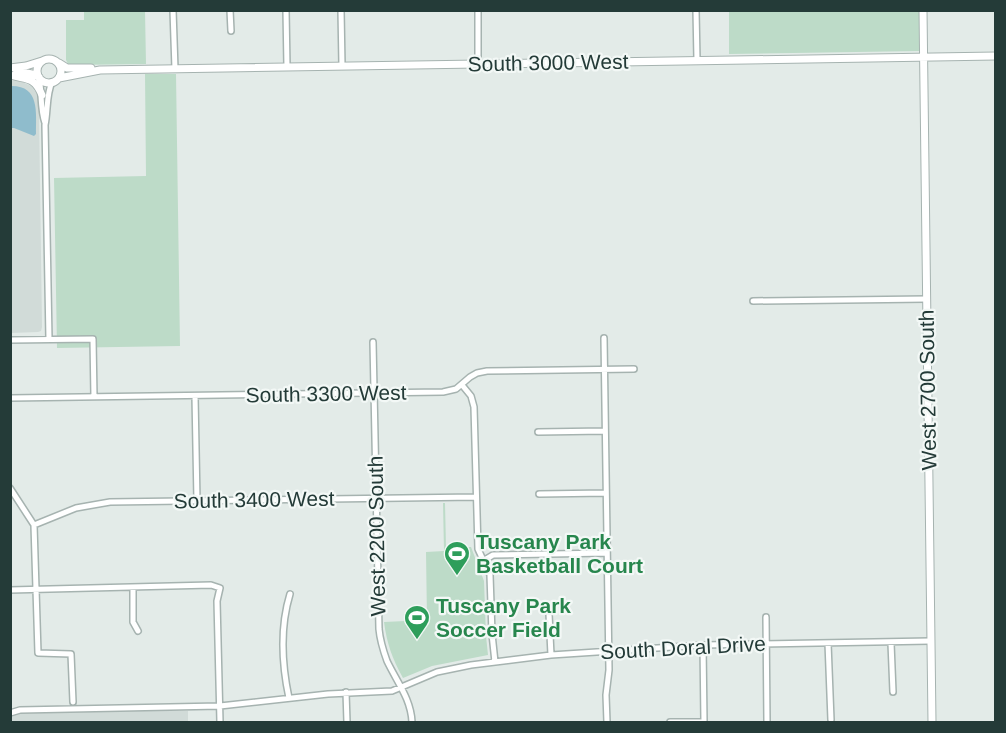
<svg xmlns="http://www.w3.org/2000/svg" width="1006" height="733" font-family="Arial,sans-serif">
  <rect width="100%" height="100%" fill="#e3ebe8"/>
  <!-- built -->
  <path fill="#d1dbd8" d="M11 81H20L31 86 37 94 39 109 42 327 41 331 38 332 11 333Z
    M22 711H188V722H11L10 716Z"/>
  <!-- green -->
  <path fill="#bddbc8" d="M84 11H145L146 64 72 65 68 64 66 60V20H84Z
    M729 11H919V51L729 54Z
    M145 74H176L180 346 57 348 54 178 146 176Z
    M443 503H445L446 547H471L484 581 486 636 488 655 432 666 403 678C392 658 387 644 384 622L427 620 426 552 444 551Z"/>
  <!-- water -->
  <path fill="#8fbccc" d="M10 86C40 85 36 112 36 134L34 136 14 128H11Z"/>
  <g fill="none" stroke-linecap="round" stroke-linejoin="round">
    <defs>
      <path id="minor" d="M173 10 175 69
        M230 10 231 31
        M286 10 287 67
        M341 10 342 66
        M478 10V64
        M696 10 697 60
        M39 77C42 92 40 109 45 123
        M753 301 927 299
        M604 338 609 670 606 695 607 722
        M49 339 45 125C48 111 46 95 52 82
        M10 340 93 339 94 397
        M373 342 379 629C380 640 383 650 387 661 397 682 411 699 412 722
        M462 385 471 396 474 407 478 549 490 575 492 634 495 662
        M195 396 197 501
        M10 398 443 392 456 389 470 377 477 373 487 371 634 369
        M538 432 605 431
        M10 488 34 525 38 653 71 654 73 702
        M539 494 606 493
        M34 525 76 508 110 502 476 497
        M483 561 493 555 607 553
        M133 587V622L138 631
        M10 590 211 585 220 588 217 601 220 722
        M549 614 551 655
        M766 617 767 722
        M828 643 831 720
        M891 643 893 692
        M346 692 347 722
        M289 698C282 665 280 627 290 594
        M10 713 20 710 220 706 328 694 392 691 437 672 471 665 551 655 703 645 930 641
        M670 722H704L703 645"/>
      <path id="tertiary" d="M923 10 932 722
        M37 71a12 12 0 1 1 24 0a12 12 0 1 1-24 0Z
        M59 63 67 68H91
        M10 68 26 66 42 61
        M16 74C25 73 31 72 39 77
        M10 75C27 80 34 76 42 95
        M59 78 100 70 996 56"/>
    </defs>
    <!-- minor casing -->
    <use href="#minor" stroke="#a6b3b0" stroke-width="8"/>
    <!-- tertiary casing -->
    <use href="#tertiary" stroke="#a6b3b0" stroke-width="9"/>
    <!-- minor -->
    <use href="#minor" stroke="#fff" stroke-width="5"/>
    <!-- tertiary -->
    <use href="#tertiary" stroke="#fff" stroke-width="7"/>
  </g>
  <!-- icons -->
  <defs>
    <symbol id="stadium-pin" viewBox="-11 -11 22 30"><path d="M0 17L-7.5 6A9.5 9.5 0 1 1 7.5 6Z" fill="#2e9e5b" stroke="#f3f8f6"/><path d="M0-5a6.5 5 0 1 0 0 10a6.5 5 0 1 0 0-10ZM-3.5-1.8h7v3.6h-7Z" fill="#fff"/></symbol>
  </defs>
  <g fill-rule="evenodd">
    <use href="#stadium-pin" x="442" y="539" width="30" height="40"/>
    <use href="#stadium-pin" x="402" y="603" width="30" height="40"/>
  </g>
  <g text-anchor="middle" stroke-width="4.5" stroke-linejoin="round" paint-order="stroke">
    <!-- street labels -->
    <g font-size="21" fill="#243b38" stroke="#f3f8f6">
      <text transform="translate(548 63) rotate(-1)" y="7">South 3000 West</text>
      <text transform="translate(928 390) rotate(-91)" y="7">West 2700 South</text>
      <text transform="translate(326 394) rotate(-1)" y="7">South 3300 West</text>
      <text transform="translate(254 500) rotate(-1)" y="7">South 3400 West</text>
      <text transform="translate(377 536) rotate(-91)" y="7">West 2200 South</text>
      <text transform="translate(683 648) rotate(-3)" y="7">South Doral Drive</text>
    </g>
    <!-- leisure labels -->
    <g font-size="21" font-weight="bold" fill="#27864d" stroke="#f3f8f6" text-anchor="start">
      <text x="476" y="549">Tuscany Park<tspan x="476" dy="24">Basketball Court</tspan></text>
      <text x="436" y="613">Tuscany Park<tspan x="436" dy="24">Soccer Field</tspan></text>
    </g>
  </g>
  <!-- border -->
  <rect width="1006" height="733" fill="none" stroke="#243b38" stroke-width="24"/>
</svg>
